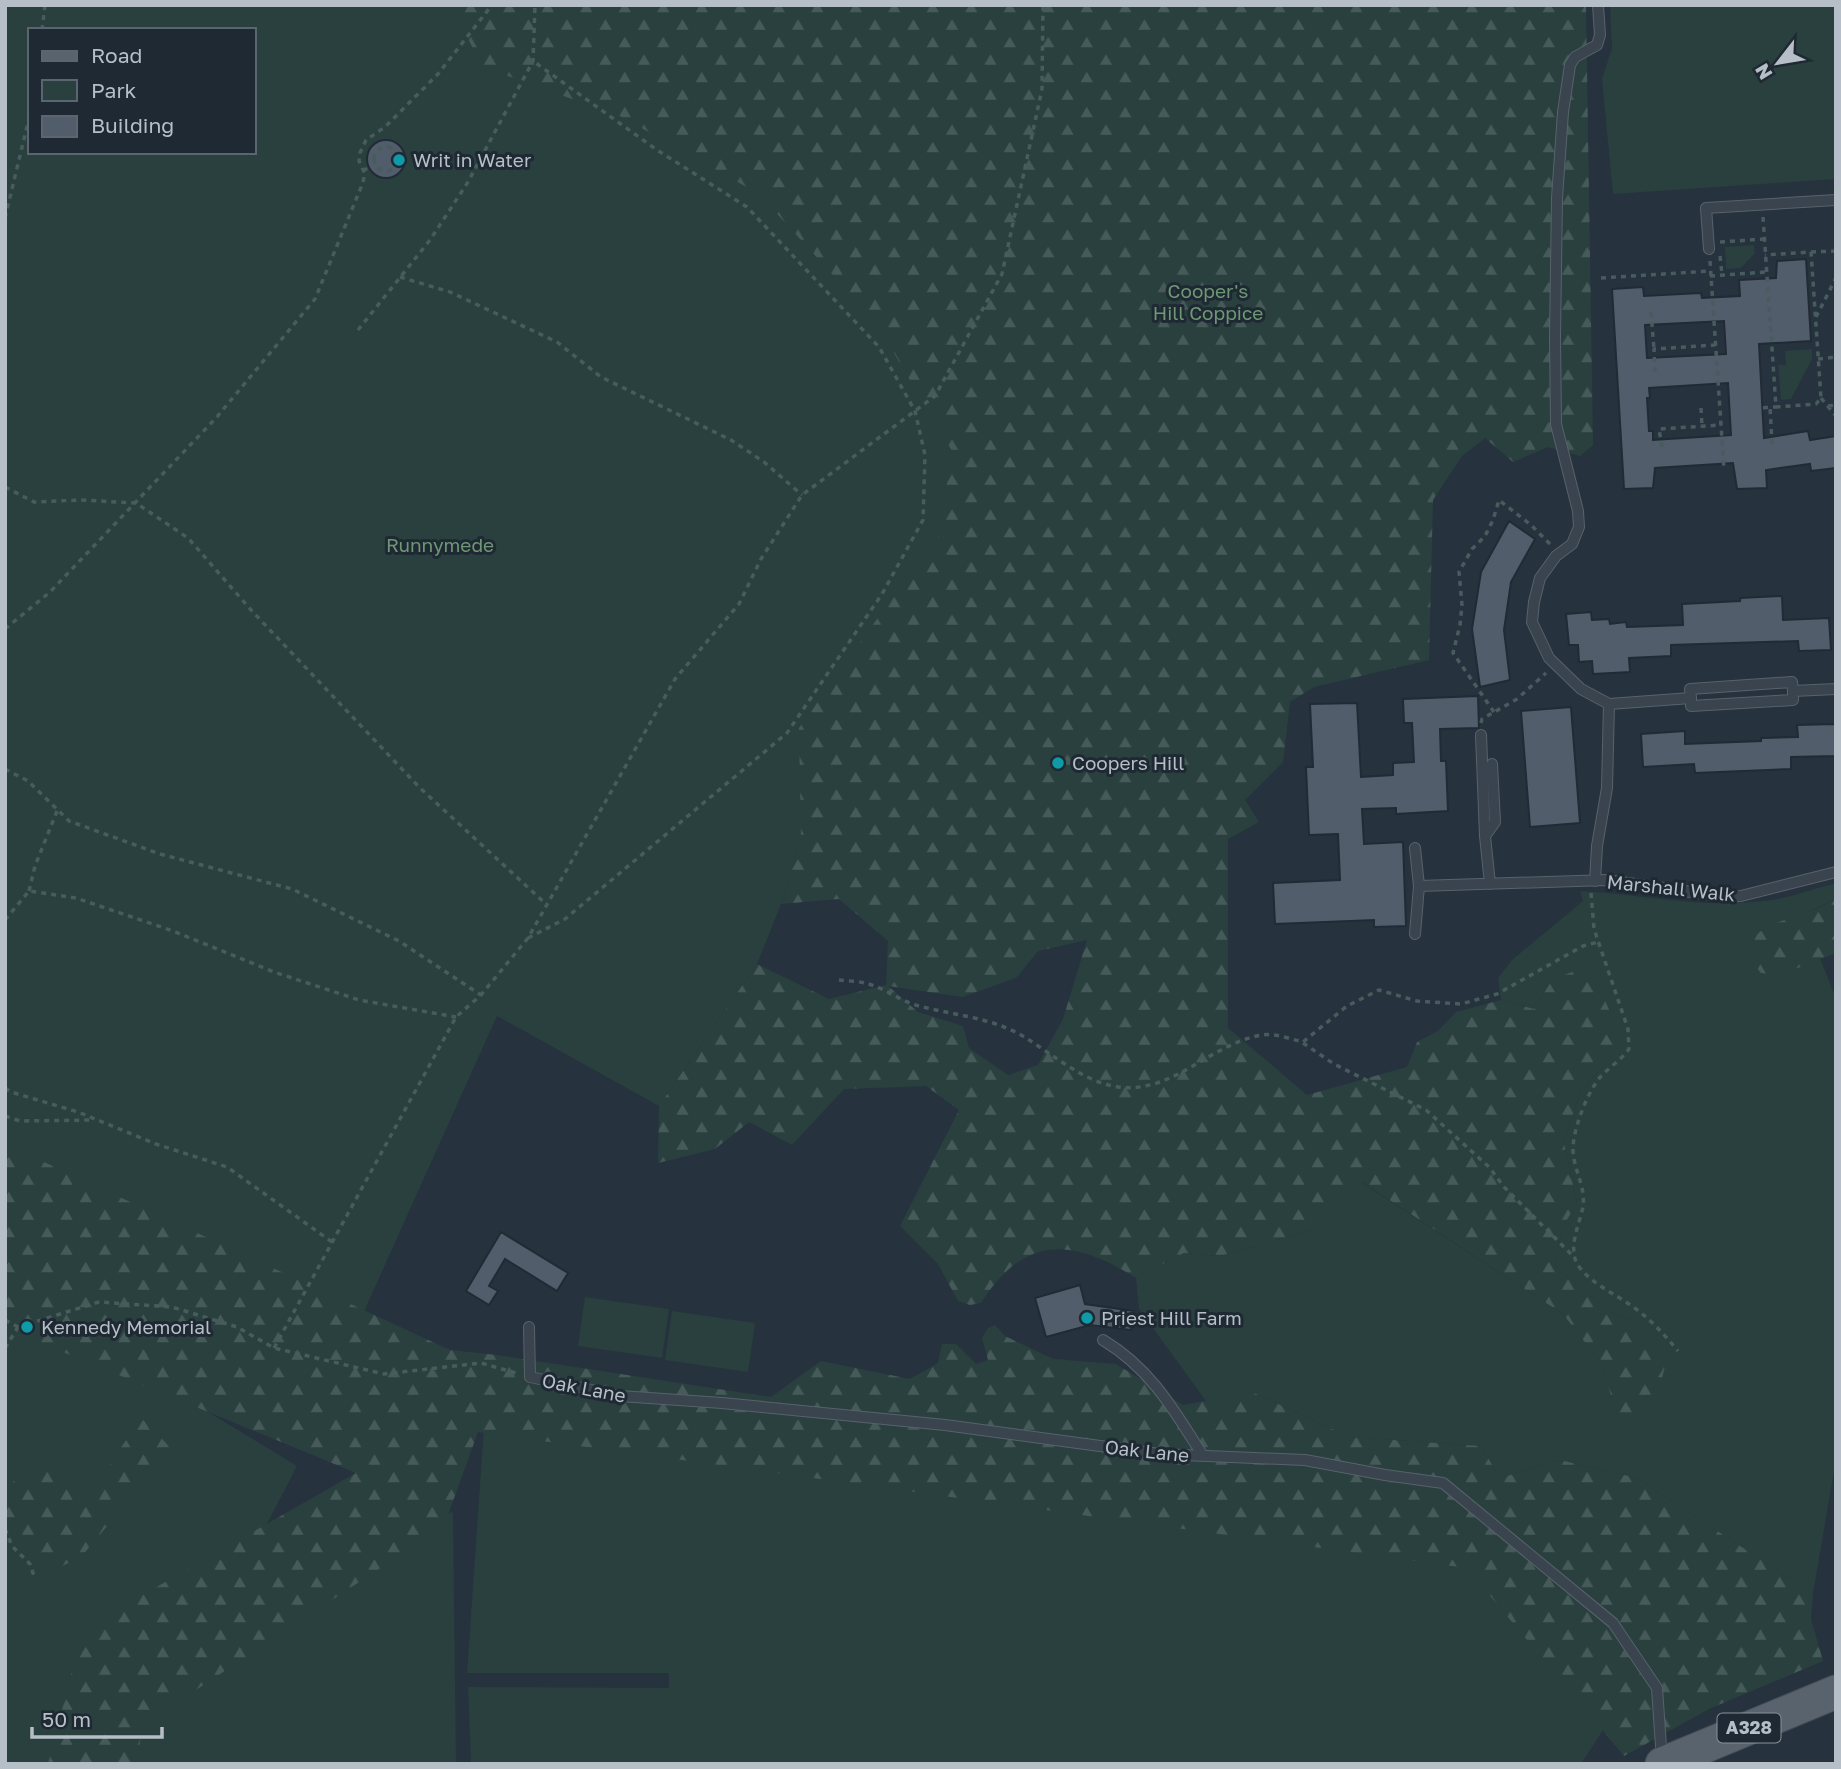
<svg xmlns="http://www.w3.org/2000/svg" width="1841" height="1769" font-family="'Golos Text',sans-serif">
  <defs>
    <pattern id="forest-firs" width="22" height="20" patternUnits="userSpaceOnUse" patternTransform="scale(1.75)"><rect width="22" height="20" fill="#29403f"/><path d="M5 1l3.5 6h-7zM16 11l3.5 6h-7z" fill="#465a59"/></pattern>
  </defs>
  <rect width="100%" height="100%" fill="#26323d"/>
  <!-- green -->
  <path fill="#29403f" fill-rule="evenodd" d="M5 5H1130L1101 329 835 729 781 904 757 964 659 1106 497 1016 335 1376 200 1407 297 1466 255 1547 71 1764H5ZM30 30H254V152H30Z
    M1610 5H1836V179L1613 194 1602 79 1612 48Z
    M1754 245 1755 253 1741 268 1726 269 1725 247Z
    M1812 349V359L1791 399 1781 400 1778 365H1786L1785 351Z
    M1836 883V899L1805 913 1809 962 1820 958 1836 999V1459L1813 1594 1637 1478 1560 1460 1500 1478 1481 1446 1350 1437 1252 1392 1206 1401 1139 1309 1136 1278 1184 1253 1220 1256 1311 1230 1361 1182 1563 1314 1600 1362 1619 1420 1634 1321 1610 1312 1555 1266 1562 1228 1577 1203 1564 1143 1580 1091 1612 1057 1552 980 1534 1009 1501 1000 1498 978 1512 960 1583 901 1580 891C1641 894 1702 909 1763 901 1787 899 1812 889 1836 883Z
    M585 1297 669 1309 662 1358 578 1346Z
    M672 1311 755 1323 748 1372 665 1360Z
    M484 1427 1455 1552 1619 1705 1581 1764H471L468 1687 669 1688V1673H467Z
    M453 1511 456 1764H133L149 1692Z"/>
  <!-- forest -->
  <path fill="url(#forest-firs)" fill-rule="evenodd" d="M450 5H1586L1593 445 1580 456 1548 447 1513 462 1485 438 1462 456 1433 500 1429 660 1314 687 1290 702 1283 762 1245 800 1259 822 1228 839V1028L1307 1095 1407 1067 1417 1042 1438 1031 1456 1012 1501 1000 1534 1009 1552 980 1577 970 1597 982 1620 1035 1612 1057 1580 1091 1564 1143 1577 1203 1562 1228 1555 1266 1610 1312 1634 1321 1666 1362 1653 1414 1619 1420 1600 1362 1563 1314 1362 1182 1311 1230 1220 1256 1184 1253 1136 1278C1072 1237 1024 1235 981 1303L970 1305 958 1301 938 1264 900 1226 959 1110 926 1086 844 1089 792 1145 749 1122 715 1149 658 1163 659 1106 757 964 829 999 886 985 888 941 839 899 781 904 801 839 799 728 877 619 938 538 952 451 875 321 759 194 622 117 483 67ZM1087 940 1063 1019 1038 1065 1008 1075 969 1048 963 1026 918 1012 888 986 962 997 1016 978 1038 951Z
    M1836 899V953L1780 975 1761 973 1750 960 1747 949C1758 924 1782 922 1805 913 1816 909 1826 904 1836 899Z
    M5 1144 450 1350 497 1355 771 1397 821 1361 910 1379 938 1363 942 1344H956L976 1364 988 1360 982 1338 988 1328 995 1325 1005 1336 1053 1359 1116 1364 1183 1405 1252 1392 1350 1437 1481 1446 1500 1478 1560 1460 1637 1478 1813 1594 1811 1619 1823 1661 1709 1709 1624 1756 1467 1568 478 1432 444 1526 143 1725 136 1764H48L83 1629 356 1473 5 1328Z
    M143 1420 172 1449 81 1557 62 1566C49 1559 30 1553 19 1542 2 1528 1 1501 13 1482 17 1474 27 1471 35 1467 62 1475 71 1487 90 1505 106 1470 117 1449 143 1420Z"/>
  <!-- building -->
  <path fill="#515d6b" stroke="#212b35" stroke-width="2" fill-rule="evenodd" d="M367 159a19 19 0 1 1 38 0a19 19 0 1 1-38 0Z
    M1806 259 1811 341 1759 344 1764 438 1808 431 1810 440 1836 436V468L1811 471 1810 464 1766 470 1767 488 1737 489 1733 463 1655 468 1653 488 1624 489 1612 289 1643 287 1644 296 1701 293 1702 298 1740 296 1739 280 1776 278 1777 261ZM1724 321 1726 354 1647 358 1645 325ZM1728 383 1731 435 1653 440V431H1649L1647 398H1650L1649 388Z
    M1509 521 1535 539 1511 582 1504 630 1510 680 1480 687 1472 629 1481 572Z
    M1782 596 1783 620 1829 618 1831 650 1799 651 1798 641 1671 645V656L1629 658 1630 672 1593 674 1592 661 1579 662 1578 645H1569L1566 614 1591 612 1592 620 1609 619 1610 624 1626 622 1627 627 1683 625 1682 604 1740 601V598Z
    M1478 696 1479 728 1440 729 1441 761H1446L1448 811 1396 814V808L1362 809 1364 844 1403 842 1406 926 1374 927V920L1275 924 1273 883 1340 880 1338 834 1309 835 1306 767H1313L1310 704 1357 703 1361 777 1393 775V763L1414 762 1412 723H1404L1403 699Z
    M1571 707 1580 823 1530 827 1521 711Z
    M1835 724 1836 756 1791 757V769L1695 773 1694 764 1643 767 1641 734 1685 731V744L1761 741V738L1798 737 1797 725Z
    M501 1232 568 1273 557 1291 505 1259 489 1286 498 1291 489 1305 466 1291Z
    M1080 1285 1085 1304 1134 1311 1131 1330 1090 1325 1046 1337 1035 1298Z"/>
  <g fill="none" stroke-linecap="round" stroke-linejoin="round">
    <defs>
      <path id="service" d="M1709 249 1706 208 1836 200
        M1691 698 1690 689 1792 682 1793 691
        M1609 704 1691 698V706L1793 700V691L1836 689
        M1481 735 1485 836
        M1595 881 1597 846 1607 788 1609 704 1581 689 1549 658 1532 622 1534 602 1540 578 1556 556 1572 544 1579 527 1578 511 1556 424 1555 337 1557 198 1563 112 1570 65 1575 57 1597 45 1600 35 1598 5
        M1490 884 1485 836 1495 822 1492 764
        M1419 886 1607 880 1726 897 1741 896 1836 872
        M1415 934 1419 886 1415 848
        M529 1327 530 1377 620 1396 722 1403 945 1425 1159 1454 1305 1460 1385 1475 1443 1483 1613 1623 1657 1688 1662 1761
        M1103 1340C1151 1369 1174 1410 1203 1456"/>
      <path id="primary" d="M1662 1764 1836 1692"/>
    </defs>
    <!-- service casing -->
    <use href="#service" stroke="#58626b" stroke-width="12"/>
    <!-- primary casing -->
    <use href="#primary" stroke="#434d57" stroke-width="35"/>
    <!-- path -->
    <path stroke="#485c5d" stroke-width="3.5" stroke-dasharray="5 5" stroke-linecap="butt" d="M42 30 45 5
      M374 159a12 12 0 1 1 24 0a12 12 0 1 1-24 0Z
      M363 171 371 166
      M1763 217 1776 407 1816 404 1821 398 1811 252 1765 255
      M5 218 30 114
      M1720 242 1764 239
      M1811 252 1836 251
      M1720 256 1722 275
      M1710 261 1724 470
      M1710 276 1766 272
      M400 277 450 292 557 342 601 377 731 440 764 462 802 495
      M1601 278 1710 271
      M1651 312 1654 349
      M1816 317 1836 278
      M358 330 430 240 468 182 533 61 535 5
      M1818 359 1836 357
      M1655 372 1654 349 1715 345
      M1821 398 1836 416
      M1828 406 1836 405
      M1701 408 1702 426
      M1763 408 1770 407
      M1772 444 1770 407H1776
      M1662 447 1659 429 1721 425
      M5 487 34 502 81 500 136 503 188 538 252 611 419 787 547 905
      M5 629 50 592 216 418 315 299 362 185 365 174 359 161 360 153 366 140 385 127 438 74 492 5
      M1494 712 1453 653 1460 625 1462 605 1459 572 1472 549 1485 536 1493 520 1499 500 1531 525 1551 545
      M1481 723 1482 719 1517 699 1546 673
      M5 769 28 781 69 821 160 854 292 889 399 941 481 995
      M29 891 35 866 57 811
      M1591 893 1594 929 1628 1029 1629 1049C1620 1061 1611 1066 1602 1075 1588 1090 1573 1129 1573 1149 1573 1169 1586 1186 1583 1207 1579 1226 1566 1251 1580 1268 1594 1285 1615 1294 1632 1306 1650 1319 1664 1334 1678 1351
      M5 920 29 891 76 898 173 931 274 972 359 1000 456 1017
      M528 938 565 919 787 733 882 594 923 520 925 455 915 411 879 347 747 207 657 150 533 61
      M839 980C847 981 857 981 865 983 883 987 900 1001 919 1006 953 1015 989 1017 1021 1035 1050 1052 1079 1079 1113 1086 1170 1098 1210 1043 1262 1035 1275 1033 1290 1039 1303 1042L1347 1006 1379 990 1417 1001 1461 1004 1497 994 1583 946 1598 942
      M1303 1043 1334 1064 1426 1110 1489 1167 1504 1187 1573 1256
      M5 1088 11 1092 78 1112 156 1144 227 1167 332 1242
      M5 1116 20 1121 93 1120
      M5 1320 18 1327
      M18 1327 99 1302 172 1307 237 1327 274 1348 384 1374 481 1363 516 1373
      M5 1348 18 1327
      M274 1348 456 1017 481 995 528 938 675 679 739 604 761 559 802 495 935 396 1002 274 1042 89 1043 5
      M5 1501V1506
      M5 1529 12 1546 30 1564 35 1579"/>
    <!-- service -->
    <use href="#service" stroke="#3a444e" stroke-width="10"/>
    <!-- primary -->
    <use href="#primary" stroke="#58636d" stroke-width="33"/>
  </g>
  <!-- markers -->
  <g fill="#0f9aa8" stroke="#1f2933" stroke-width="2.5">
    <circle cx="399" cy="160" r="7"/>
    <circle cx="1058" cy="763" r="7"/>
    <circle cx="1087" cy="1318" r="7"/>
    <circle cx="27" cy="1327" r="7"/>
  </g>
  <g text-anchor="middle" stroke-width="6" stroke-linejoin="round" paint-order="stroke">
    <!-- shield labels -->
    <rect fill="#1f2933" stroke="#89929b" stroke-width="2" x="1717.5" y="1713.5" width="63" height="29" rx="5"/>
    <g font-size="18" font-weight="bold" fill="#b6bfc8">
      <text x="1749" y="1734">A328</text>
    </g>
    <!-- poi labels -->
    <g font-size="19" fill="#b6bfc8" stroke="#1f2933" text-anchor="start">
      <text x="413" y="167">Writ in Water</text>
      <text x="1072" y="770">Coopers Hill</text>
      <text x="1101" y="1325">Priest Hill Farm</text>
      <text x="41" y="1334">Kennedy Memorial</text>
    </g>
    <!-- park labels -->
    <g font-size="19" fill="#6e9874" stroke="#1f2933">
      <text x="1208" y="298">Cooper's<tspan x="1208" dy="22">Hill Coppice</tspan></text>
      <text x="440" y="552">Runnymede</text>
    </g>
    <!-- street labels -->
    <g font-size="19" fill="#b6bfc8" stroke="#1f2933">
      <text transform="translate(1671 888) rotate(6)" y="7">Marshall Walk</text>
      <text transform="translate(584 1388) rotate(11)" y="7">Oak Lane</text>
      <text transform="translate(1147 1451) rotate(6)" y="7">Oak Lane</text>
    </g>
  </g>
  <!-- border -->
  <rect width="1841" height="1769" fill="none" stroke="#b6bfc8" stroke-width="14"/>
  <!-- legend -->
  <rect x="28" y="28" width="228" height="126" fill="#1f2933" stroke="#5b656f" stroke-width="2"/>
  <rect x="42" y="51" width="35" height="10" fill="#58636d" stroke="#5b656f" stroke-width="2"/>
  <text x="91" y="63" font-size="21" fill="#b6bfc8">Road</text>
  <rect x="42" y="80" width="35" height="21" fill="#29403f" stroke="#5b656f" stroke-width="2"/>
  <text x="91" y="98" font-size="21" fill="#b6bfc8">Park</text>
  <rect x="42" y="116" width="35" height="21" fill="#515d6b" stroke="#5b656f" stroke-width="2"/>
  <text x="91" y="133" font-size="21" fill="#b6bfc8">Building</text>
  <!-- north arrow -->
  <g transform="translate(1778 63) rotate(239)" stroke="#1f2933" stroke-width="5" paint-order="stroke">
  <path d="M0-5L12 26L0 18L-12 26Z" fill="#b6bfc8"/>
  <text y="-10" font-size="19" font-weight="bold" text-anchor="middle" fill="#b6bfc8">N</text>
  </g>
  <!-- scale -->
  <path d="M32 1727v10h130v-10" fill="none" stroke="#b6bfc8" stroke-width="3.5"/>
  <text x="42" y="1727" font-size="21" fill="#b6bfc8" stroke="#1f2933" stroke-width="5" paint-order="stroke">50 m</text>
</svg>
